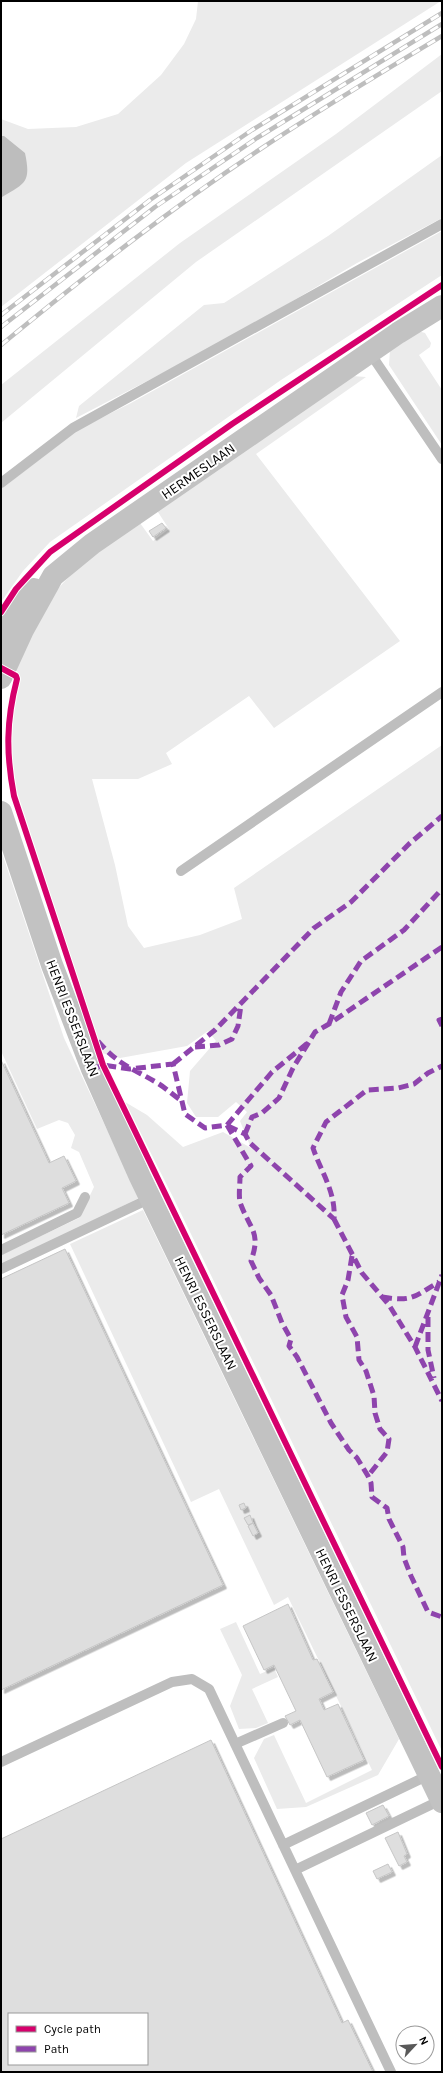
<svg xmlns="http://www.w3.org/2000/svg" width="443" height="2073" font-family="Karla,sans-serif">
  <defs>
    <filter id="shadow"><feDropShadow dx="3.5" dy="3.5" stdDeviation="0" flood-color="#0004"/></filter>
  </defs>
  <rect width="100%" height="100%" fill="#fff"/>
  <!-- green -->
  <path fill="#ebebeb" d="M198 1H441L186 163 1 307V119L28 129 76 127 118 114 161 75 184 44 196 19Z
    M442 54V91L196 262 1 423V385L180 243 336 134Z
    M442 155V218L357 263 228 339 76 418 79 406 204 305 224 303 328 236Z
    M442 231V275L281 380 50 542 23 571 1 602V489L9 483 79 429 131 403Z
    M418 331 425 333 431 343 430 347 419 355 442 390V445L389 365 390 350Z
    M352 376 366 377 256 454 400 641 274 728 249 696 166 753 172 764 138 779H92L115 865 128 926 144 948 200 935 242 919 234 888 442 745V1751L173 1197 125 1102 147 1115 183 1147 223 1132 251 1148 240 1121 247 1112 236 1102 218 1117H196L187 1103 190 1071 216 1041 208 1031 187 1046 120 1058 102 1053 16 789 11 761V724L19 676 17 671 11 669C26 634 45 599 74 572 93 554 118 539 140 523L153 541 169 529 156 509Z
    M1 850 64 1038 139 1198 1 1266V1255L79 1218 94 1187 79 1152 71 1148 75 1135 68 1123 59 1120 37 1129 1 1051Z
    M143 1210 399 1739 378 1775 306 1807 277 1809 254 1758 264 1739 274 1735 306 1803 372 1770 288 1597 274 1605 219 1489 191 1502 70 1244Z
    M236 1622 260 1674 274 1668 278 1677 252 1689 268 1723 256 1728 239 1729 230 1706 242 1675 220 1629Z"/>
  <!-- water -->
  <path fill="#bdbdbd" d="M1 136H4L25 153C31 182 26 183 2 197Z"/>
  <!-- building -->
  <path fill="#dedede" stroke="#c6c6c6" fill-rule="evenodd" filter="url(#shadow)" d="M162 523 166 528 153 537 149 531Z
    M1 1060 49 1163 64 1156 76 1181 62 1188 69 1203 1 1235Z
    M65 1249 223 1585 1 1690V1279Z
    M244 1503 246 1508 241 1510 239 1505Z
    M250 1515 253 1523 248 1525 244 1518Z
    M253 1523 258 1533 253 1536 248 1526Z
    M288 1604 313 1660 317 1659 333 1692 319 1699 324 1710 338 1704 364 1760 327 1777 300 1720 290 1725 285 1716 296 1711 274 1665 264 1670 243 1626Z
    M211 1740 342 2023 348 2020 373 2072H1V1839ZM9 2014H147V2064H9Z
    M383 1805 389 1816 372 1825 366 1813Z
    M398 1832 407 1854 404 1856 407 1862 399 1866 385 1838Z
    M388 1864 392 1872 377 1879 373 1871Z"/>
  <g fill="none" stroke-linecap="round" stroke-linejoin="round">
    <!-- lane -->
    <path stroke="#bebebe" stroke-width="10" d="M370 353 442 459
      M1 483 73 428 442 224
      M181 871 442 692
      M1 1250 77 1213 85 1197
      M1 1269 151 1198
      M235 1744 283 1723
      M1 1762 172 1682 192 1679 209 1689 391 2072
      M283 1845 429 1775
      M295 1870 441 1800"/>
    <!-- secondary -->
    <path stroke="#c2c2c2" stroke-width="22" d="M1 638 13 614 34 589
      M1 678 23 630 53 576 92 544 398 333 442 306
      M1 812 52 965 92 1069 140 1177 442 1802"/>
    <defs>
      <path id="rail" d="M1 315 150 200 252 130 442 13
        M1 327 155 207 257 138 442 24
        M1 345C85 276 171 208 262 148 321 109 382 72 442 36"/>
    </defs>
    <!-- rail casing -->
    <use href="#rail" stroke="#bebebe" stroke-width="4.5"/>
    <!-- rail -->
    <use href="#rail" stroke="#fff" stroke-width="3" stroke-dasharray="9" stroke-linecap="butt"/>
    <!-- quiet -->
    <path stroke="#8e44ad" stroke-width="5" stroke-dasharray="10 5" stroke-linecap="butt" d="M442 1019 439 1020 442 1026
      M329 1024 341 992 361 961 404 930 442 889
      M98 1041C119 1066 133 1068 159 1084 167 1089 174 1096 182 1101
      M195 1047 219 1045 232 1039 238 1026 241 1005
      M173 1064 215 1030 314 928 351 902 409 844 442 816
      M92 1069 103 1065 130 1069 173 1064 185 1114 205 1128 227 1125 272 1072 309 1042
      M227 1125 251 1166 240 1177C240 1186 238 1198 241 1205 251 1231 261 1232 251 1261L259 1278 271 1295 282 1323 291 1339 289 1346 297 1357 331 1423 349 1450 357 1458 368 1476 371 1483 372 1497 387 1508 389 1519 403 1547 404 1558 411 1576 428 1612 442 1617
      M228 1126 245 1134 250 1143 334 1219C336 1192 321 1172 313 1148L326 1122 367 1090 398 1088 414 1084 428 1073 442 1066
      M245 1134 252 1117 262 1113 279 1098 293 1068 315 1032 329 1024 442 947
      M334 1219 362 1273 389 1305 415 1347 442 1401
      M352 1256 348 1280 342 1295 346 1317 357 1337 359 1360 366 1371 374 1396 375 1413 380 1429 389 1439 387 1452 368 1476
      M382 1297C413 1302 413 1297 439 1282
      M428 1317V1350L434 1378
      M415 1347 442 1275"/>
    <defs>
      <path id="cycleway" d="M1 612 16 589 50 552 232 424 442 285
        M1 668 16 676 17 679C6 721 6 754 14 796L103 1065 442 1767"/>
    </defs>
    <!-- cycleway casing -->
    <use href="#cycleway" stroke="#fff" stroke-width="8"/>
    <!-- cycleway -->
    <use href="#cycleway" stroke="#d6006c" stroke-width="6"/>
  </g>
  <g text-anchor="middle" stroke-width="4" stroke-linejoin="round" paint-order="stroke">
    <!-- street labels -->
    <g font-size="14" fill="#000" stroke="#fff">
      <text transform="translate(198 471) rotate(-35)" y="5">HERMESLAAN</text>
      <text transform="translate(73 1018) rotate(69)" y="5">HENRI ESSERSLAAN</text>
      <text transform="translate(206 1313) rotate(64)" y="5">HENRI ESSERSLAAN</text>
      <text transform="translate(347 1605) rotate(64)" y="5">HENRI ESSERSLAAN</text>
    </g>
  </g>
  <!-- border -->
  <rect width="443" height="2073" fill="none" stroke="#000000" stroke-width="4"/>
  <!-- legend -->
  <rect x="8" y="2013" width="140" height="52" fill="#ffffff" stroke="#999999"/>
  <rect x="16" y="2026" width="20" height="6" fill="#d6006c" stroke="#999999"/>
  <text x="44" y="2033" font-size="12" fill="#000000">Cycle path</text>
  <rect x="16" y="2046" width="20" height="6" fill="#8e44ad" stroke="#999999"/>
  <text x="44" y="2053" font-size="12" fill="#000000">Path</text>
  <!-- north arrow -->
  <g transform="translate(415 2045) rotate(64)"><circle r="19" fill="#ffffff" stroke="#999999"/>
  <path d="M0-3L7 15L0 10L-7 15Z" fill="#595959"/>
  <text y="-6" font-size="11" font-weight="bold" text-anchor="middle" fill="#000000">N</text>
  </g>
</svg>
